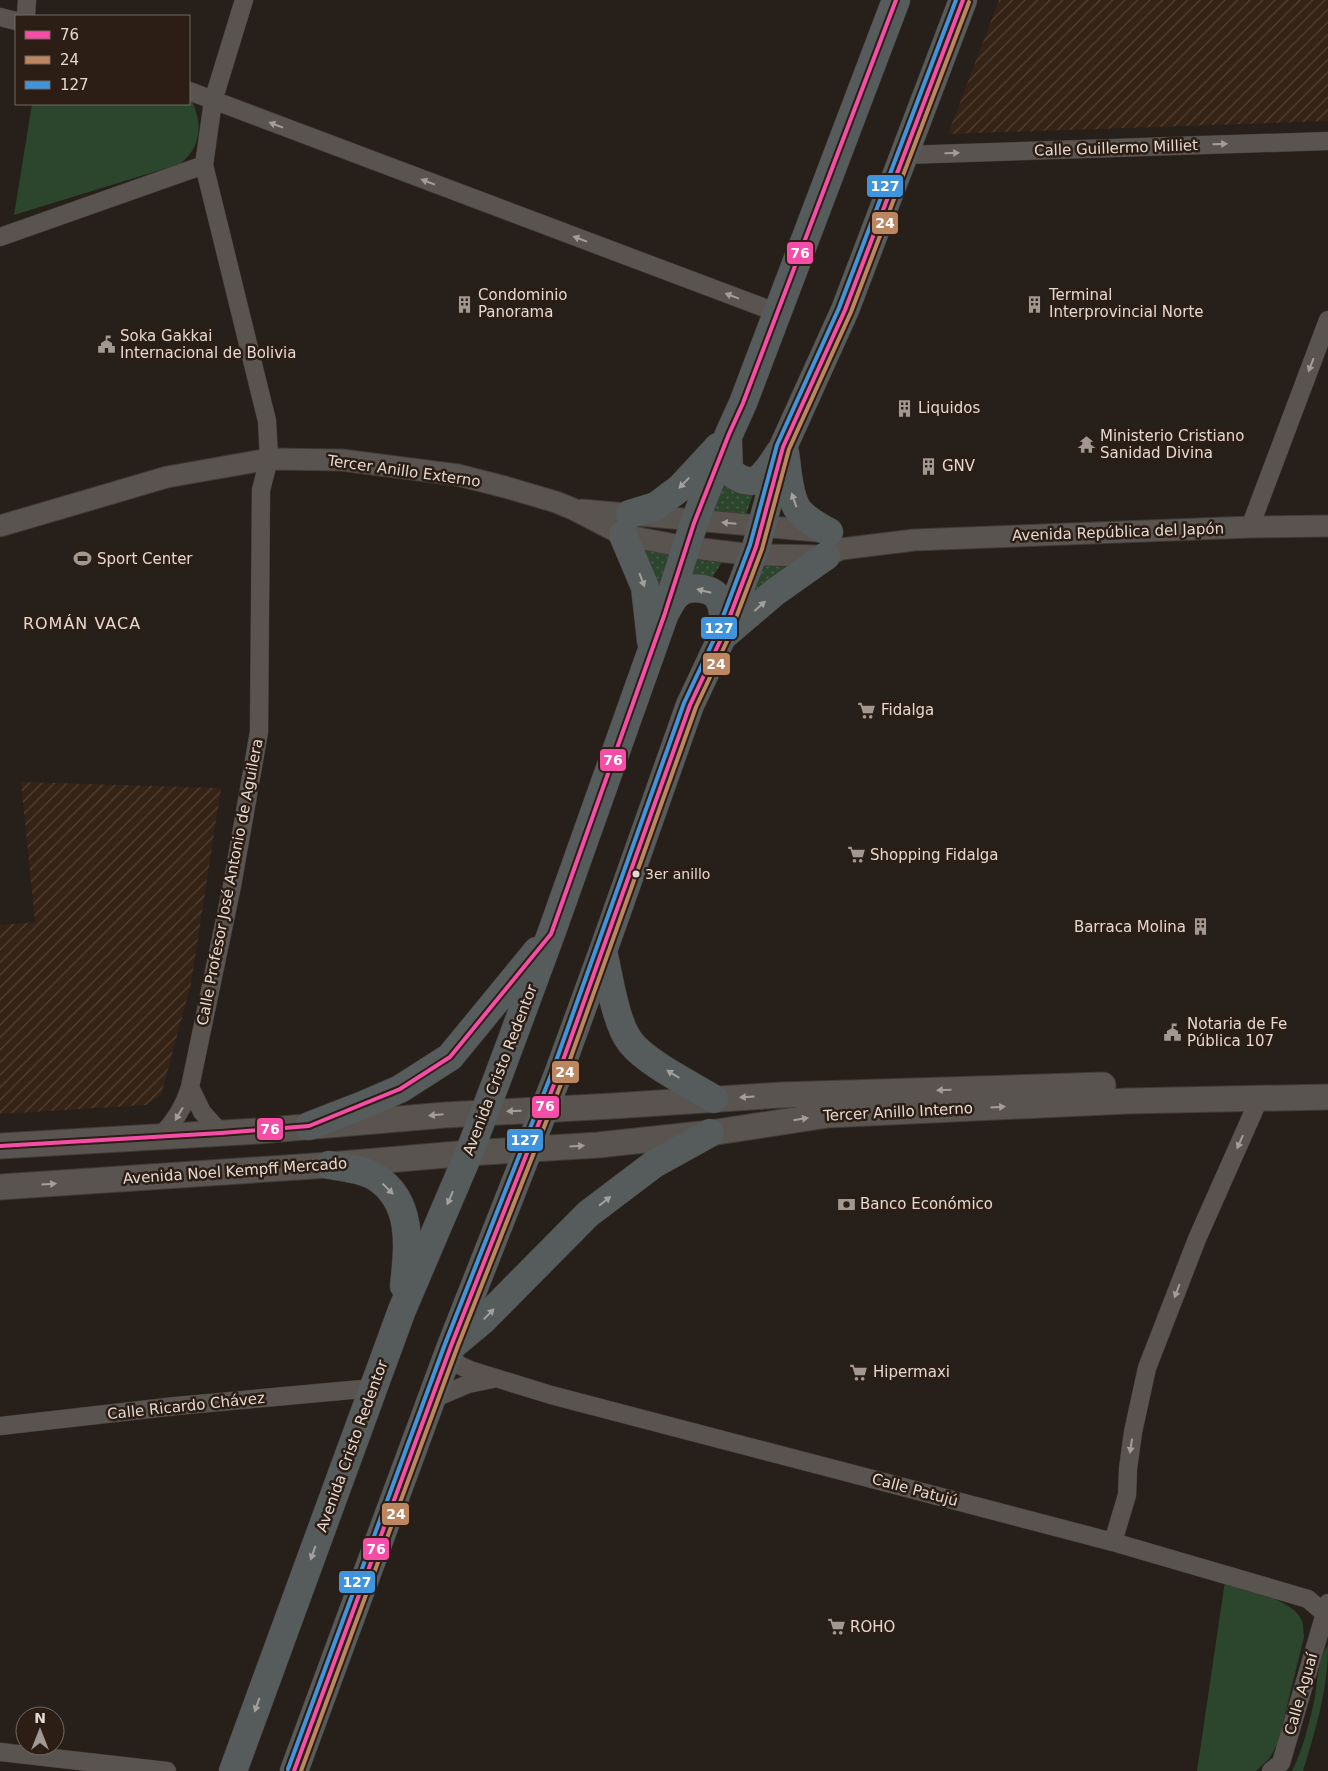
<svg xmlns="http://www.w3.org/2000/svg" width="1328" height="1771" font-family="'DejaVu Sans',sans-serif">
  <defs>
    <pattern id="industrial-furrows" width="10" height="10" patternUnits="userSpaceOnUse" patternTransform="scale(1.25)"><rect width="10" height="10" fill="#352316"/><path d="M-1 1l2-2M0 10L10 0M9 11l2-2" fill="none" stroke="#524237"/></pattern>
    <pattern id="grass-dots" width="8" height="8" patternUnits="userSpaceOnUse" patternTransform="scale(1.25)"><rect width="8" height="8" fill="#2b462c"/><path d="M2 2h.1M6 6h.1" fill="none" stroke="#4a604a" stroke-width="1.8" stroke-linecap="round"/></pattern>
  </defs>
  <rect width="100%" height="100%" fill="#261f1a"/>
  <!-- industrial -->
  <path fill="url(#industrial-furrows)" d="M999 0H1328V121L948 134Z
    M21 782 221 788 191 984 161 1095 146 1105 0 1114V925L35 922Z"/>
  <!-- grass -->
  <path fill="url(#grass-dots)" d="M720 484 754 492 745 517 711 513Z
    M635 550 677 553 658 617Z
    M692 556 722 562 707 586 682 576Z
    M758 560 802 565 733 616Z"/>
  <!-- park -->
  <path fill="#2b462c" d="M189 98 191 99C203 123 202 146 180 164L14 215 32 104H189Z
    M1225 1581C1245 1589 1289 1599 1300 1617 1304 1623 1303 1630 1304 1637L1278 1743 1269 1759 1256 1771H1197Z
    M1328 1645C1328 1689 1316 1729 1303 1771H1292C1303 1750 1310 1720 1315 1697 1318 1679 1317 1660 1328 1645Z"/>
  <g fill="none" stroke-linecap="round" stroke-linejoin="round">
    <defs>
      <path id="minor" d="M26 16 27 0
        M0 17 16 21
        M189 91 778 313
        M904 155 1328 141
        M0 237 204 165
        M1250 527 1328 320
        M190 1087 202 1112 221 1133
        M160 1136C175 1122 184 1107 190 1087L232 886 259 732 261 490 269 459 267 421 204 165 213 101 244 0
        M449 1353 459 1365 470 1370 551 1395 1113 1542 1308 1599 1324 1613 1328 1614
        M433 1399 468 1384 493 1379
        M0 1426 176 1406 373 1388
        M1113 1542 1127 1495 1128 1469 1133 1432 1147 1368 1197 1239 1260 1097
        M0 1752 167 1771
        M1271 1771 1281 1763 1328 1603"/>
      <path id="tertiary" d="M582 510 828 532
        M0 526 167 477 269 459 342 460 458 475 505 487 556 502 573 509 623 535 686 547 753 555 826 556 841 549 914 540 1250 527 1328 526"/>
      <path id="secondary" d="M0 1146 258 1131 445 1115 613 1106 781 1095 1103 1085
        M0 1187 329 1165 469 1153 598 1145 710 1133 828 1115 1127 1101 1328 1097"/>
      <path id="primary" d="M728 441 729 471C755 493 765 475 779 453
        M785 453C788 470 788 493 797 508 804 519 818 526 829 532
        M630 514 656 506 680 488 718 447
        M623 535 645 587 651 641
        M667 610C670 604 673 598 678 594 688 585 711 587 718 598 724 606 723 618 724 629
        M722 637 775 592 826 556
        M603 951C609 976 615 1023 631 1043 647 1063 691 1085 714 1099
        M309 1126 363 1105 400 1089 450 1057 537 951
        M329 1165C345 1168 364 1169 377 1178 414 1203 408 1248 404 1286
        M453 1345 483 1320 588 1214 654 1164 710 1133
        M233 1771 402 1310 469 1153 498 1077 551 934 664 616 694 523 729 434 743 403 896 0
        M294 1771 451 1346 557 1077 603 951 690 705 722 637 756 547 783 447 845 310 963 0"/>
    </defs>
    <!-- minor casing -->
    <use href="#minor" stroke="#413b37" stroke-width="19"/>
    <!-- tertiary casing -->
    <use href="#tertiary" stroke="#413b37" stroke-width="23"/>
    <!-- secondary casing -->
    <use href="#secondary" stroke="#413b37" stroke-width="27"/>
    <!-- primary casing -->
    <use href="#primary" stroke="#413b37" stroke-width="29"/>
    <!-- minor -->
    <use href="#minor" stroke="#5a5450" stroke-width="18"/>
    <!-- tertiary -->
    <use href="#tertiary" stroke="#5a5450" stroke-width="21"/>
    <!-- secondary -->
    <use href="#secondary" stroke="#5a5450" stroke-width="25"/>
    <!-- primary -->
    <use href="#primary" stroke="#565c5c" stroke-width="28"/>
    <defs>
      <path id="bus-1" d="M0 1146 221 1133 309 1126 400 1089 450 1057 551 934 664 616 694 523 729 434 743 403 896 0
        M294 1771 451 1346 557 1077 690 705 722 637 756 547 783 447 845 310 963 0"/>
      <path id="bus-2" d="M301 1771 457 1348 563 1079 696 707 728 639 762 549 789 449 851 312 969 2"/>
      <path id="bus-3" d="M288 1769 445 1344 551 1075 684 703 716 635 750 545 777 445 839 308 956 0"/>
    </defs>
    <!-- bus-1 casing -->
    <use href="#bus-1" stroke="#2c1e14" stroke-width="8"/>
    <!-- bus-2 casing -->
    <use href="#bus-2" stroke="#2c1e14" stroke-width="8"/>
    <!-- bus-3 casing -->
    <use href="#bus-3" stroke="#2c1e14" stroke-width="8"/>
    <!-- bus-1 -->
    <use href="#bus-1" stroke="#f54da8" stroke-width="4"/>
    <!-- bus-2 -->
    <use href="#bus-2" stroke="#bb8660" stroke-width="4"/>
    <!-- bus-3 -->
    <use href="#bus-3" stroke="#4094de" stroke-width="4"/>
  </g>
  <!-- one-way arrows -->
  <defs><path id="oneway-solid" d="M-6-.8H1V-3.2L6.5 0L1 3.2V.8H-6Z" transform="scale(1.25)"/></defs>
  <g fill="#a59d98">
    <use href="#oneway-solid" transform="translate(276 125) rotate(-159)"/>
    <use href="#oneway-solid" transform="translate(1220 144) rotate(-2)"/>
    <use href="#oneway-solid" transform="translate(952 153) rotate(-2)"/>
    <use href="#oneway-solid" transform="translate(428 182) rotate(-159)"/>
    <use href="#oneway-solid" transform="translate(580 239) rotate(-159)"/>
    <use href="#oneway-solid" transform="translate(732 296) rotate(-159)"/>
    <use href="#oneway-solid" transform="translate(1311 365) rotate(111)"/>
    <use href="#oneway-solid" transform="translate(729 523) rotate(-175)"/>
    <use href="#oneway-solid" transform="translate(944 1090) rotate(178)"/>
    <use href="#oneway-solid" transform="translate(747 1097) rotate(176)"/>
    <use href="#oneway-solid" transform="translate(998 1107) rotate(-3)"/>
    <use href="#oneway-solid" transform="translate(514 1111) rotate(178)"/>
    <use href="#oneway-solid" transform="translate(179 1114) rotate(121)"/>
    <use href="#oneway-solid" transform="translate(436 1115) rotate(175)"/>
    <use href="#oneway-solid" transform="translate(801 1119) rotate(-9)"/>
    <use href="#oneway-solid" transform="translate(1240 1142) rotate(114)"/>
    <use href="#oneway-solid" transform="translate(577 1146) rotate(-3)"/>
    <use href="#oneway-solid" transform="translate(49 1184) rotate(-4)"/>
    <use href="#oneway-solid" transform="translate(1177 1291) rotate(111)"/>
    <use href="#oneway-solid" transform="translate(1131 1446) rotate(98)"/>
  </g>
  <g fill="#a4a19d">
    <use href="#oneway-solid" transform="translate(684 483) rotate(134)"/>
    <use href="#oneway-solid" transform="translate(794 500) rotate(-109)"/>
    <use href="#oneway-solid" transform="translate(642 580) rotate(69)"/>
    <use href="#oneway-solid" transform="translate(704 591) rotate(-166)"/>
    <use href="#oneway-solid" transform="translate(760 606) rotate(-41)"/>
    <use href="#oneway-solid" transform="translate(673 1074) rotate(-148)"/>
    <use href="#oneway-solid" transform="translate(388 1189) rotate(45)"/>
    <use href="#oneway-solid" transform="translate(450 1198) rotate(113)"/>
    <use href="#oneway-solid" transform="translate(605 1201) rotate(-38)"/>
    <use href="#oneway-solid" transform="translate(489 1314) rotate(-46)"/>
    <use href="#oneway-solid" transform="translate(313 1553) rotate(110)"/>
    <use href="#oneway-solid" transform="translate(257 1705) rotate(110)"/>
  </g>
  <!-- icons -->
  <defs>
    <symbol id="building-bare" viewBox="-9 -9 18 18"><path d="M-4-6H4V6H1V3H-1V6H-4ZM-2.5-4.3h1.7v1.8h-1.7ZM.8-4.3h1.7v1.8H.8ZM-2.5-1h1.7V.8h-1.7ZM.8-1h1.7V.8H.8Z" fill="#a19892" stroke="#2c1e14" stroke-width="2.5" paint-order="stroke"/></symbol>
    <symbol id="civic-bare" viewBox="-9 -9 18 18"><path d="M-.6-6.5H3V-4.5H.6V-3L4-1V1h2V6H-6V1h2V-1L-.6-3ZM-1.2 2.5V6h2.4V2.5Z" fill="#a19892" stroke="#2c1e14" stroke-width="2.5" paint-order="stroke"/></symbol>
    <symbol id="temple-bare" viewBox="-9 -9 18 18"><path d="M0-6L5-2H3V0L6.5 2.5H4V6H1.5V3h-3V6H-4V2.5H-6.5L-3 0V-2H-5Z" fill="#a19892" stroke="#2c1e14" stroke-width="2.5" paint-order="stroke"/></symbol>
    <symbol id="stadium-bare" viewBox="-9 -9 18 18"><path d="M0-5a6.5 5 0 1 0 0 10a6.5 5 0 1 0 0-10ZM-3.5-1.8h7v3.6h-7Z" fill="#a19892" stroke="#2c1e14" stroke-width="2.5" paint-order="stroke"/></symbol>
    <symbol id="supermarket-bare" viewBox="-9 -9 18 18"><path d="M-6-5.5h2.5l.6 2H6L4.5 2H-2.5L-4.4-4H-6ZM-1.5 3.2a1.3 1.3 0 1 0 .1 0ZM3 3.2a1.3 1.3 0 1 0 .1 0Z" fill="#a19892" stroke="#2c1e14" stroke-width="2.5" paint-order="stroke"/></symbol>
    <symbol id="bank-bare" viewBox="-9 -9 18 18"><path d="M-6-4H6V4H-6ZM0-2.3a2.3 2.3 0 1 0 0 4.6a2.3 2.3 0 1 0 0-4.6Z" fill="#a19892" stroke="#2c1e14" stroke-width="2.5" paint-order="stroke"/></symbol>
  </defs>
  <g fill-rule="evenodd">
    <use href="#building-bare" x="452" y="292" width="25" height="25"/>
    <use href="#building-bare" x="1022" y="292" width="25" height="25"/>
    <use href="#civic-bare" x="94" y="332" width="25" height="25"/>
    <use href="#building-bare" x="892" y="396" width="25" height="25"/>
    <use href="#temple-bare" x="1074" y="432" width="25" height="25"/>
    <use href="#building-bare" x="916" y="454" width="25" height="25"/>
    <use href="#stadium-bare" x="70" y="546" width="25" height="25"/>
    <use href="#supermarket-bare" x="854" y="698" width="25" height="25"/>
    <use href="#supermarket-bare" x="844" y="842" width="25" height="25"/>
    <use href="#building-bare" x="1188" y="914" width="25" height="25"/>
    <use href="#civic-bare" x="1160" y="1020" width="25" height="25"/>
    <use href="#bank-bare" x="834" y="1192" width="25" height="25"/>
    <use href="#supermarket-bare" x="846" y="1360" width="25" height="25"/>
    <use href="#supermarket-bare" x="824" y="1614" width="25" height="25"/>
  </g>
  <!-- markers -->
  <circle fill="#e3d9d2" stroke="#2c1e14" stroke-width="2" cx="636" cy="874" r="4.5"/>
  <g text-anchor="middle" stroke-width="5" stroke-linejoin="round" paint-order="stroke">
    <!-- bus labels -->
    <g font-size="14" fill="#e3d9d2" stroke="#2c1e14" text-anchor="start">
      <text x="645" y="879">3er anillo</text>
    </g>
    <!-- street labels -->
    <g font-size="15" fill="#e3d9d2" stroke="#2c1e14">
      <text transform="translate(1116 148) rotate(-2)" y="5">Calle Guillermo Milliet</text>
      <text transform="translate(404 471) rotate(8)" y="5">Tercer Anillo Externo</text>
      <text transform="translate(1118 532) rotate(-2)" y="5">Avenida República del Japón</text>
      <text transform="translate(230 882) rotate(-79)" y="5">Calle Profesor José Antonio de Aguilera</text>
      <text transform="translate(500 1070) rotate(-69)" y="5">Avenida Cristo Redentor</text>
      <text transform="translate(898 1112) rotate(-3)" y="5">Tercer Anillo Interno</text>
      <text transform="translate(235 1171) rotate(-4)" y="5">Avenida Noel Kempff Mercado</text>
      <text transform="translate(186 1406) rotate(-6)" y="5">Calle Ricardo Chávez</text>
      <text transform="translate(352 1446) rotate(-70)" y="5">Avenida Cristo Redentor</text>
      <text transform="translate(915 1490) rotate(15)" y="5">Calle Patujú</text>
      <text transform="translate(1301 1694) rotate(-74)" y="5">Calle Aguaí</text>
    </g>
    <!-- poi labels -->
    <g font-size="15" fill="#e3d9d2" stroke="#2c1e14" text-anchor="start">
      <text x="478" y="300">Condominio<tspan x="478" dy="17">Panorama</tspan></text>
      <text x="1049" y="300">Terminal<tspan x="1049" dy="17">Interprovincial Norte</tspan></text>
      <text x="120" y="341">Soka Gakkai<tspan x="120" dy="17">Internacional de Bolivia</tspan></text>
      <text x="918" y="413">Liquidos</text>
      <text x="1100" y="441">Ministerio Cristiano<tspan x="1100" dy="17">Sanidad Divina</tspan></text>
      <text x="942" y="471">GNV</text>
      <text x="97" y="564">Sport Center</text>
      <text x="881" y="715">Fidalga</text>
      <text x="870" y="860">Shopping Fidalga</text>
      <text x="1186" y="932" text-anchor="end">Barraca Molina</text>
      <text x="1187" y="1029">Notaria de Fe<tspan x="1187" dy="17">Pública 107</tspan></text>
      <text x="860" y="1209">Banco Económico</text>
      <text x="873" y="1377">Hipermaxi</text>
      <text x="850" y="1632">ROHO</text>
    </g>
    <!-- neighbourhood labels -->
    <g font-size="16" letter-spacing="1" fill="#e3d9d2" stroke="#2c1e14">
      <text x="82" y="629">ROMÁN VACA</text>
    </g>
  </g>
  <g stroke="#2c1e14" stroke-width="2">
    <rect x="866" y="174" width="38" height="24" rx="5" fill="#4094de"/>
    <rect x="871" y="211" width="28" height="24" rx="5" fill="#bb8660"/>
    <rect x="786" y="241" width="28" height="24" rx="5" fill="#f54da8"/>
    <rect x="700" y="616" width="38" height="24" rx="5" fill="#4094de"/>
    <rect x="702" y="652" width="29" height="24" rx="5" fill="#bb8660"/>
    <rect x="599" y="748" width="28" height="24" rx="5" fill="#f54da8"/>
    <rect x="551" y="1060" width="29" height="24" rx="5" fill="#bb8660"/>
    <rect x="531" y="1095" width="29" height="24" rx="5" fill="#f54da8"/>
    <rect x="256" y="1117" width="28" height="24" rx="5" fill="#f54da8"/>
    <rect x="506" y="1128" width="38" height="24" rx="5" fill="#4094de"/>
    <rect x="381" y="1502" width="29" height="24" rx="5" fill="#bb8660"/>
    <rect x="362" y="1537" width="28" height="24" rx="5" fill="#f54da8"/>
    <rect x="338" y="1570" width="38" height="24" rx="5" fill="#4094de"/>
  </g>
  <g font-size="14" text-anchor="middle" font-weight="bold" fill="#fff">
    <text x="885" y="191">127</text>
    <text x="885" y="228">24</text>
    <text x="800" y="258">76</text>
    <text x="719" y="633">127</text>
    <text x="716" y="669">24</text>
    <text x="613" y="765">76</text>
    <text x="565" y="1077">24</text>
    <text x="545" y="1111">76</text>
    <text x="270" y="1134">76</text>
    <text x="525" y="1145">127</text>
    <text x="396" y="1519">24</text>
    <text x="376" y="1554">76</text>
    <text x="357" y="1587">127</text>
  </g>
  <!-- legend -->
  <rect x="15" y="15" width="175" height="90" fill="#2c1e14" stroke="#756960"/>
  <rect x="25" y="31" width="25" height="8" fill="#f54da8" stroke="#756960"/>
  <text x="60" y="40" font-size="15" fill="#e3d9d2">76</text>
  <rect x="25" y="56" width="25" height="8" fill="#bb8660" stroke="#756960"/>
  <text x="60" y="65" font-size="15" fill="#e3d9d2">24</text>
  <rect x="25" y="81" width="25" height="8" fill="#4094de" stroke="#756960"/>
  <text x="60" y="90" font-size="15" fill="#e3d9d2">127</text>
  <!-- north arrow -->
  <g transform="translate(40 1731)"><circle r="24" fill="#2c1e14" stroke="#756960"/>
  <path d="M0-4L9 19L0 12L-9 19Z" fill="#a19892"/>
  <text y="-8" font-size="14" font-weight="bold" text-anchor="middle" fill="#e3d9d2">N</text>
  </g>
</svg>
